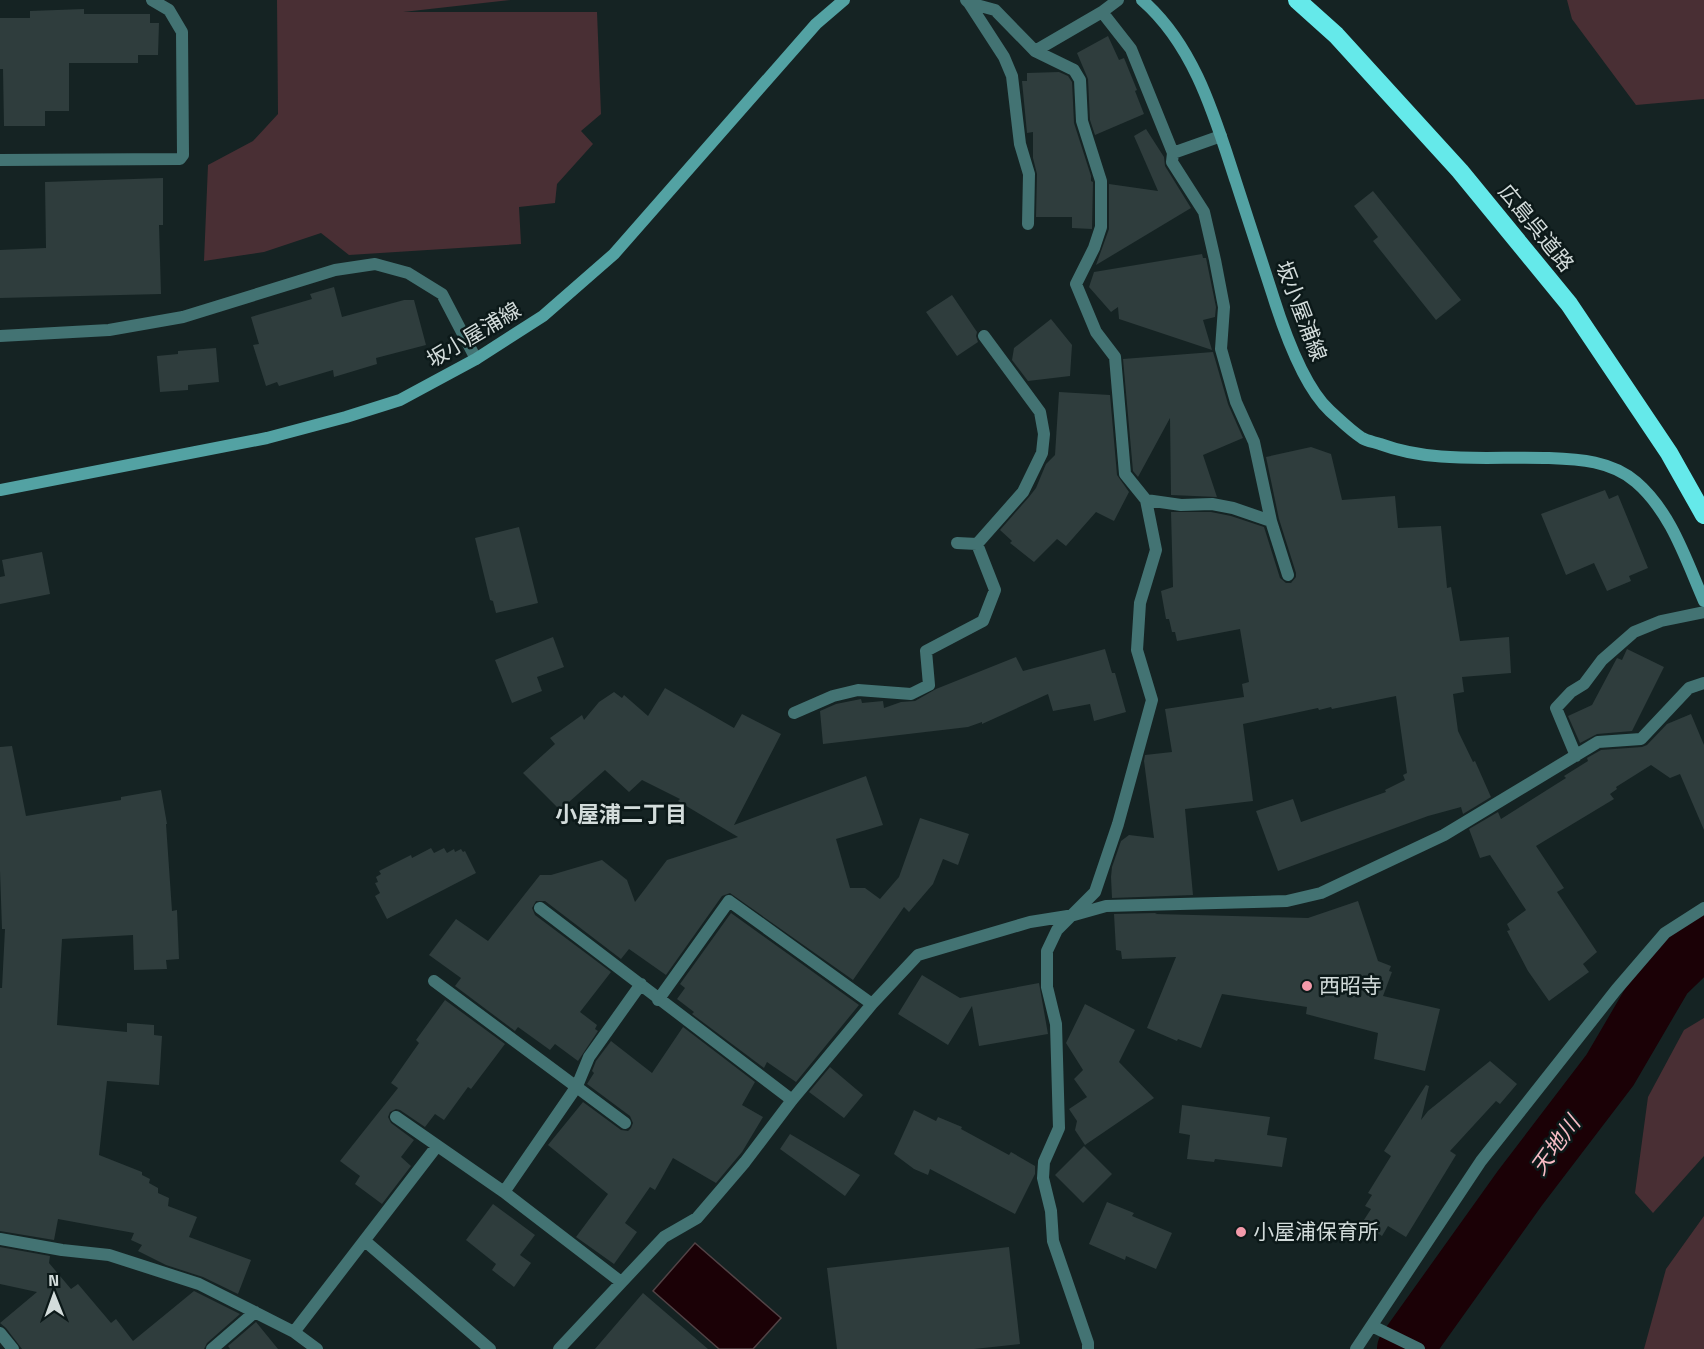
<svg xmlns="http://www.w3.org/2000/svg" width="1704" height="1349" font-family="'Titillium Web','Noto Sans JP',sans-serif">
  <rect width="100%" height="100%" fill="#152323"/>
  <!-- green -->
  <path fill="#492f34" d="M277 0H511L403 12H597L601 114 581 131 593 144 557 184 555 203 519 207 521 244 349 255 321 233 264 252 204 261 208 165 253 141 278 114Z
    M1567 0H1704V99L1636 105 1572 19Z
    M1704 1018V1156L1653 1213 1635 1193 1648 1097 1684 1030Z
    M1704 1216V1349H1644L1666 1269Z"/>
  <!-- water -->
  <path fill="#1b0106" stroke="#524346" stroke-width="1.5" d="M695 1243 781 1318 753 1349H719L653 1291Z"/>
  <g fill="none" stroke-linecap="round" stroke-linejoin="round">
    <!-- river -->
    <path stroke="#1b0106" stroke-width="56" d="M1405 1349 1520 1188 1610 1070 1665 976 1693 949 1704 943"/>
  </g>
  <!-- building -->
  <path fill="#2f3d3d" d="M84 9V14H150V23H159L158 55H138V63H69V111H45V126H4L3 69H0V18H30V11Z
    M1108 36 1119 60 1124 58 1137 90 1135 91 1144 114 1095 135 1090 120 1088 79 1077 53Z
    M1059 72 1068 76 1072 82 1074 123 1091 176V181L1093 182 1092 229 1072 228V217H1036L1037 174 1033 158V132L1027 133 1022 81H1027V73Z
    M1146 129 1164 157 1165 166 1191 208 1096 265 1109 229V184L1158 191 1134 136Z
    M163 178V225H159L161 294 0 298V250L46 248 45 182Z
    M1373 191 1461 300 1436 320 1373 241 1378 237 1354 206Z
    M1202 254 1203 258H1206L1216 307 1215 317 1203 320 1212 350 1119 319 1118 307 1111 312 1089 287 1094 272Z
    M334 287 342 317 404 300H414L426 345 376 358 377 364 334 377 333 370 279 386 277 382 266 386 253 345 259 344 251 317 312 299 310 294Z
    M952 295 977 332 976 336 978 342 957 356 926 312Z
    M1051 319 1072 345 1070 376 1028 381 1012 360 1014 348Z
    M216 348 219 382 188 385V390L160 392 157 356 178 354V351Z
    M1213 352 1228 404 1243 438 1203 455 1217 497 1171 495 1170 418 1138 477 1133 471 1123 359Z
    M1059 392 1110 395 1117 475 1129 492 1114 521 1096 512 1066 546 1057 539 1034 562 1010 543 1012 541 1000 530 1029 497 1036 488 1046 464 1055 455Z
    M1311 447 1331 454 1342 500 1395 496 1398 528 1441 526 1447 588 1451 587 1460 641 1509 637 1511 673 1462 677 1464 692 1453 694 1458 731 1473 762 1475 761 1491 797 1463 814 1461 807 1428 816 1278 871 1256 811 1293 799 1301 822 1386 792 1385 790 1405 780 1403 775 1407 773 1396 696 1332 709 1331 707 1319 710 1318 708 1243 724 1253 801 1185 809 1193 895 1112 898 1111 877 1112 867 1121 841 1129 835 1154 838 1144 761 1145 755 1172 752 1165 709 1244 697 1242 684 1249 682 1240 629 1177 641 1175 632H1172L1169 619H1166L1161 591 1173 587 1171 512H1211L1231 516 1264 527 1280 578 1286 583H1291L1296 577V573L1279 519 1266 457Z
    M1605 490 1609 499 1618 495 1648 568 1629 576 1631 581 1607 591 1594 563 1566 575 1541 514Z
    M519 527 538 603 496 613 493 601 490 600 475 538Z
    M42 552 50 594 0 604V577L5 576 2 560Z
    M553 637 564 667 537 677 542 691 512 703 495 660Z
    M1105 649 1112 673H1115L1126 712 1094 721 1090 704 1053 711 1048 694 982 724V722L968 727 823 744 820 711 836 704 861 699 862 703 883 701 884 708 901 702 915 701 936 689 1016 657 1023 671Z
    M1627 649 1664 667 1632 731 1597 734 1580 743 1568 716 1592 705 1617 658 1622 660Z
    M665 688 734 728 742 714 781 734 734 825 866 776 883 825 836 839 850 888H865L880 899 899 877 920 818 969 834 958 865 943 859 933 884 909 912 904 907 853 980 730 893 722 896 666 975 629 949 621 959 545 901H536L532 908 535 915 611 972 580 1012 597 1025 595 1029 598 1031 578 1061 555 1044 550 1050 518 1027 515 1031 455 986 461 978 429 955 456 919 488 941 540 875H551L602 860 627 880 635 902 667 860 738 837 678 801 680 799 642 780 629 792 605 770 560 810 523 773 555 744 550 738 582 715 584 720 599 702 614 692 622 698 624 695 648 716Z
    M1691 714 1704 745V830L1680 774 1670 778 1651 765 1616 787 1617 789 1610 794 1614 799 1536 846 1564 888 1557 892 1597 952 1583 964 1589 972 1549 1001 1528 971 1507 931 1510 930 1507 924 1526 910 1490 855 1480 858 1469 829 1498 812 1501 819 1566 778 1564 776 1588 761 1587 758 1601 750 1642 747 1647 745 1667 724Z
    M12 746 26 816 121 800V797L161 790 167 824H166L172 911 177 910 179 959 166 960 167 969 134 970 133 935 62 939 57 1025 127 1032V1023L154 1025V1035L162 1036 159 1085 107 1081 99 1155 142 1172V1175L150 1179 149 1183 158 1188V1193L169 1198 168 1206 197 1217 189 1237 251 1260 238 1294 203 1277 166 1265 138 1251 142 1245 131 1240 134 1233 58 1219 54 1240 0 1231V988H2L5 929H2L0 871V747Z
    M431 848 434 853 444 848 447 853 454 849 455 852 461 849 463 852 465 851 476 873 387 919 375 896 380 893 375 883 378 882 376 877 381 874 379 871 411 855 412 858Z
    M1358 901 1378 961 1391 966 1389 971 1392 972 1383 996 1440 1009 1425 1071 1374 1059 1378 1033 1306 1014 1307 1007 1222 994 1201 1048 1178 1039 1177 1041 1147 1028 1176 957 1122 959 1121 951 1116 950 1114 914 1157 913 1155 914 1308 918Z
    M731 913 859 1005 796 1082 767 1062 764 1068 692 1014 694 1012 677 999 685 988 680 984Z
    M922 975 960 998 1039 983 1048 1034 979 1046 972 1006 948 1045 898 1014Z
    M445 1000 505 1044 471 1089 468 1087 444 1120 435 1114 425 1127 400 1110 396 1109 390 1112 388 1117 391 1123 414 1140 401 1157 411 1166 382 1204 355 1184 360 1176 340 1161 398 1088 391 1083 419 1043 416 1040Z
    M1085 1004 1135 1030 1119 1062 1154 1098 1085 1145 1075 1130 1077 1121 1069 1109 1087 1097 1074 1079 1083 1070 1066 1043Z
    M683 1027 755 1082 742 1105 763 1117 742 1152 716 1183 673 1158 655 1190 650 1187 625 1223 637 1232 614 1264 576 1237 608 1194 548 1145 583 1102 621 1130 628 1131 631 1128 633 1123 630 1116 587 1084 594 1073 592 1071 596 1061 611 1041 652 1073Z
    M1490 1061 1517 1084 1500 1104 1496 1101 1450 1151 1456 1155 1406 1237 1388 1226 1382 1236 1362 1223 1371 1209 1365 1206 1372 1195 1368 1193 1391 1156 1384 1151 1426 1085 1429 1086 1421 1120 1428 1111Z
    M830 1067 863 1095 844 1118 809 1092Z
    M1182 1105 1270 1117 1267 1135 1287 1138 1282 1167 1215 1159 1214 1162 1187 1159 1190 1135 1179 1133Z
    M914 1110 936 1121 938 1117 962 1127 961 1129 1009 1155 1011 1152 1035 1166V1174L1015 1214 930 1169 928 1175 914 1169 894 1154Z
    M790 1134 860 1175 845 1196 780 1149Z
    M1084 1146 1112 1174 1083 1203 1055 1175Z
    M1107 1202 1134 1213 1132 1216 1172 1233 1156 1269 1126 1256 1125 1260 1089 1244Z
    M493 1204 535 1235 520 1255 531 1263 514 1287 492 1270 496 1264 466 1240Z
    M0 1247 50 1256 49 1263 71 1289 78 1284 111 1323 116 1319 133 1341 194 1291 240 1314 207 1343 204 1349H22L6 1328 0 1323 37 1292 0 1284Z
    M1009 1247 1020 1344 974 1349H837L827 1268Z
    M643 1293 708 1349H595Z
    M256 1322 278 1349H230L228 1346Z"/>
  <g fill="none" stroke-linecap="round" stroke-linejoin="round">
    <!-- street -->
    <path stroke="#437373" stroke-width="12" d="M966 0 969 3 995 10 1035 51 1074 70 1080 80 1082 121 1101 181V227L1094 248 1076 284 1096 332 1115 357 1125 474 1146 500 1156 550 1140 603 1137 650 1152 700 1118 824 1095 892 1057 930 1047 951V987L1056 1024 1059 1128 1044 1162 1043 1178 1051 1211 1053 1241 1088 1343V1349
      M1118 0 1102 12 1131 49 1173 153 1172 162 1204 212 1215 260 1224 307 1221 349 1236 402 1254 442 1271 521 1288 575
      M969 3 1004 57 1012 76 1020 144 1029 174 1028 224
      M1035 51 1102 12
      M1173 153 1221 136
      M0 160 180 159 183 155 182 32 169 10 152 0
      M0 336 109 330 183 317 335 270 375 264 408 273 442 294 476 359
      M1146 500 1181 505 1212 504 1233 508 1271 521
      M977 544 1023 492 1042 453 1044 434 1040 412 984 336
      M794 713 833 696 858 690 911 694 929 685 926 651 983 621 995 590 977 544 957 543
      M1576 756 1556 708 1571 692 1584 684 1602 660 1634 632 1661 621 1704 612
      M540 908 792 1100
      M434 981 625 1123
      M658 1000 729 901 872 1004
      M396 1117 504 1192 621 1282
      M504 1192 577 1086 589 1057 641 984
      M0 1239 62 1250 109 1255 199 1284 294 1332 317 1349
      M365 1241 490 1349
      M1372 1326 1419 1349
      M294 1332 437 1146
      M0 1333 13 1349
      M212 1349 255 1312
      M559 1349 664 1237 697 1218 745 1162 792 1100 872 1004 918 955 1030 922 1074 915 1106 906 1287 901 1321 893 1444 835 1598 742 1641 739 1689 688 1704 683
      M1356 1349 1481 1161 1616 990 1665 933 1704 908"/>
    <!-- secondary -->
    <path stroke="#53a2a3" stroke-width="12" d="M1142 0C1195 46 1215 118 1236 182 1248 220 1261 258 1273 296 1284 331 1304 387 1330 411 1340 420 1351 431 1362 438 1367 441 1374 442 1380 444 1434 464 1492 456 1549 458 1579 459 1612 461 1636 482 1671 512 1686 560 1704 601
      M0 490 267 438 346 417 400 400 476 359 543 316 614 254 816 24 844 0"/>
    <!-- highway -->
    <path stroke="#65e9ea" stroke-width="18" d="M1297 0 1336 35 1460 171 1569 304 1669 453 1704 515"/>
  </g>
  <!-- markers -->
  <g fill="#f39aaa" stroke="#0c1919" stroke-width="2">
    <circle cx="1307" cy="986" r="6"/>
    <circle cx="1241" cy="1232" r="6"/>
  </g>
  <g text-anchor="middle" stroke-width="5" stroke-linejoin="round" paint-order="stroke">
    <!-- street labels -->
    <g font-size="21" fill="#d3dcdb" stroke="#0c1919">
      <text transform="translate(1536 228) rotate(51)" y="7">広島呉道路</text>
      <text transform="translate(1301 311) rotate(69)" y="7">坂小屋浦線</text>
      <text transform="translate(474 335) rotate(-31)" y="7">坂小屋浦線</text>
    </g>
    <!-- poi labels -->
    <g font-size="21" fill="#d3dcdb" stroke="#0c1919" text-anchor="start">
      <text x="1319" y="993">西昭寺</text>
      <text x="1253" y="1239">小屋浦保育所</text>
    </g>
    <!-- neighbourhood labels -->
    <g font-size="22" font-weight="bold" fill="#d3dcdb" stroke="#0c1919">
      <text x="621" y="822">小屋浦二丁目</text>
    </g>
    <!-- water labels -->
    <g font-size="22" font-style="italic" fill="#f7bcc5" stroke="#0c1919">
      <text transform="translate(1555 1145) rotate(-54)" y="8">天地川</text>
    </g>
  </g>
  <!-- north arrow -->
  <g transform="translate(54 1295) rotate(359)" stroke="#0c1919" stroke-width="4.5" paint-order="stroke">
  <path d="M0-4.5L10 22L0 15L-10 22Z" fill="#d3dcdb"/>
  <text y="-9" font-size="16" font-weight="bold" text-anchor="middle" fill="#d3dcdb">N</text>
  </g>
</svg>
